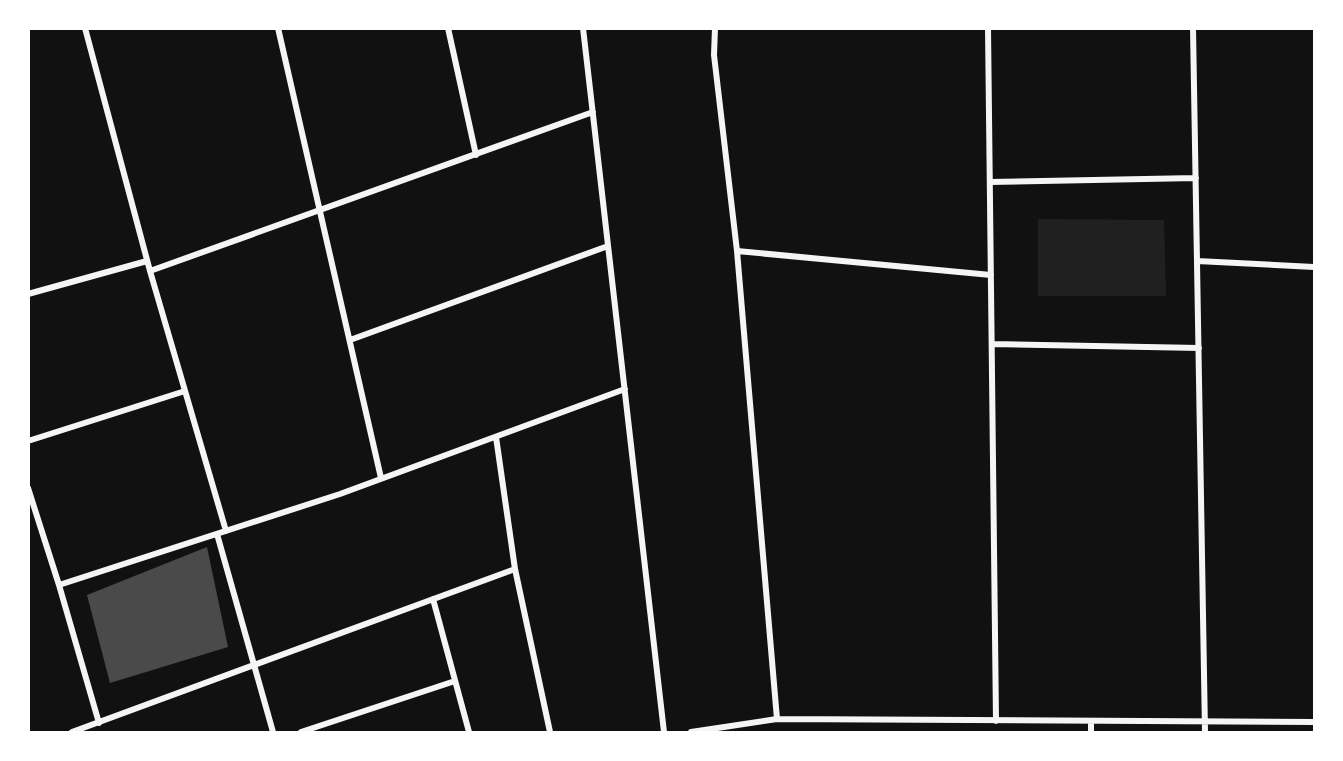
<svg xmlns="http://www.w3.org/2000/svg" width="1343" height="761" font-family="Jost,sans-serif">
  <rect width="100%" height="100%" fill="#111"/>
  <!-- green -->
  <path fill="#202020" d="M1038 219 1164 220 1166 296H1038Z"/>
  <!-- building -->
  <path fill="#4a4a4a" d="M207 547 228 647 110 683 87 595Z"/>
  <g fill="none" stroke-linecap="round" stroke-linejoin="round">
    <!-- minor -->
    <path stroke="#f5f5f5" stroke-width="6" d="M85 28 150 271 226 531
      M278 28 381 478
      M448 28 476 155
      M583 28 664 732
      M715 28 714 55 737 251 777 719
      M988 28 996 721
      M1193 28 1205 732
      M990 182 1196 178
      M737 251 991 275
      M1197 261 1314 267
      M150 271 593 112
      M28 294 147 261
      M350 340 608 246
      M992 344 1199 348
      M496 437 515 569 550 732
      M28 441 185 391
      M28 488 59 585 99 723
      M217 534 273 732
      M59 585 340 494 625 389
      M433 599 469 732
      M72 732 515 569
      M301 732 455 681
      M691 732 777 719 1314 722
      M1091 732V721"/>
  </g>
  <!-- border -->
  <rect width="1343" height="761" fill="none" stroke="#ffffff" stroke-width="60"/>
</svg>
